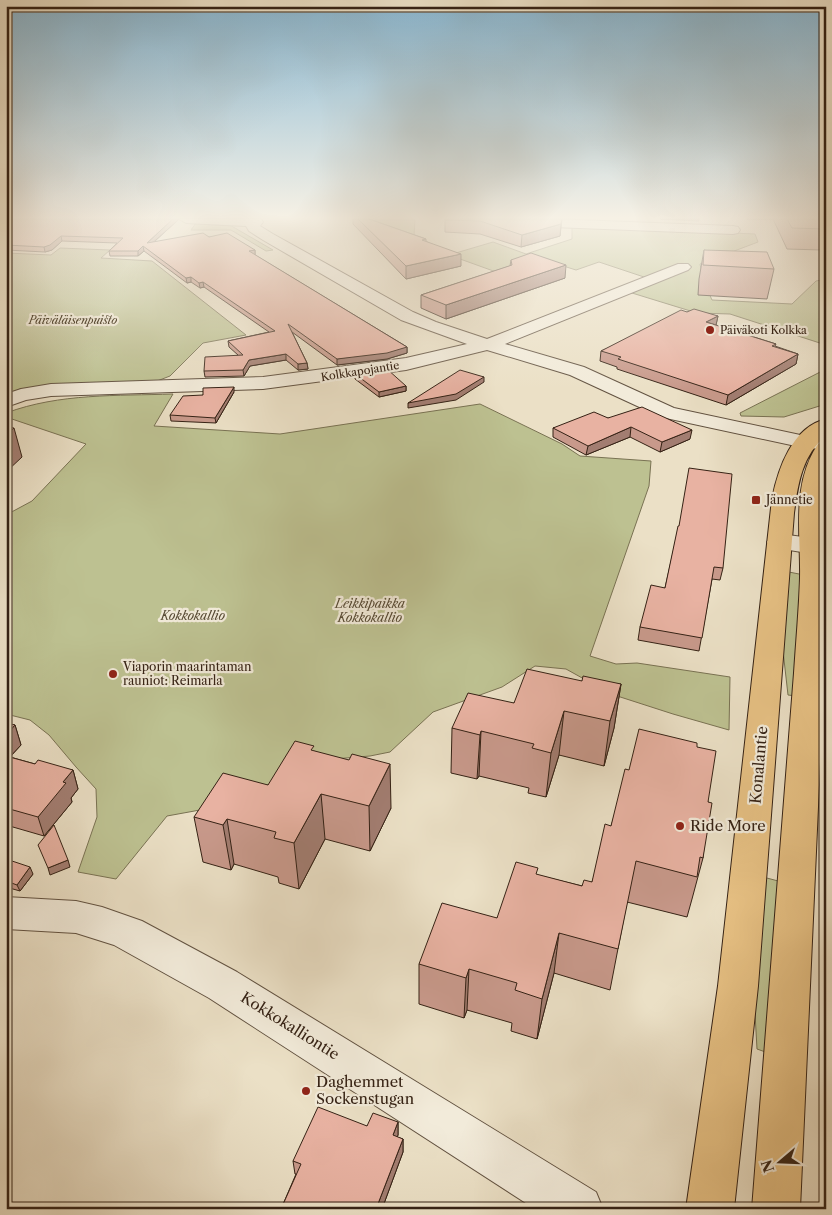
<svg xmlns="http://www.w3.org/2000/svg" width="832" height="1215" font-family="'Libre Caslon Text',serif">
  <rect width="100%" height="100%" fill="#ebe0c6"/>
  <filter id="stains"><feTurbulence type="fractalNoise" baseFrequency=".004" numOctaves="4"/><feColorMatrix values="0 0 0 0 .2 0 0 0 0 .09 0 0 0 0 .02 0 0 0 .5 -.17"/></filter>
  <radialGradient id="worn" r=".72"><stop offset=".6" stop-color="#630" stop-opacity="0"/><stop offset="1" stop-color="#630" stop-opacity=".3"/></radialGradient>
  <!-- green -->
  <path fill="#bdc191" stroke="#797253" d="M375 220H415L414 235H369Z
    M196 223 228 224 273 250 266 251 231 230H191Z
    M572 226 755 234 758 242 700 264 703 280 712 300 792 304 816 281 826 279V345L730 314 697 313 619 289 647 278 599 262 576 270 557 264 499 273 449 255 493 242 526 254 572 239Z
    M60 248 110 250 101 258 152 261 246 335 203 343 170 376 152 383 20 389 6 396V253L51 255Z
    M826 369V404L784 417 741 416 740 413Z
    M173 394 154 426 280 434 480 404 562 444 580 456 651 461 649 486 590 656 616 664 637 663 730 677 729 730 673 714 611 694 566 669 535 666 502 687 433 712 390 752 370 756 322 760 300 773 222 806 167 816 116 879 78 872 97 817 96 789 76 767 49 735 30 720 6 714V515L32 501 86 444 6 417V413C60 393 117 396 173 394Z
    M789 572 804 575 796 696 788 695 782 642Z
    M763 877 782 882 771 1054 757 1049 752 959Z"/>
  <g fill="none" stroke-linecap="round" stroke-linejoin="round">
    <defs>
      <path id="minor" d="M179 219H261L263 222 260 226 273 234 413 312 436 322 487 339 678 264H688L691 267 688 270 505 344 584 367 674 408 805 436H826V449L805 448 661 417 570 375 487 350 406 370 263 389 51 396 26 400 6 407V394L21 389 51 384 263 377 406 358 467 344 401 320 263 240 249 231 246 226 186 223Z
        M446 219H551L733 226 738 227 740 230 738 233 733 234 453 223Z
        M780 534 826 540V556L771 547 767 542 771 537Z
        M6 897 76 901 102 907 142 921 237 972 596 1192 603 1209H535L209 998 114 945 76 933 6 929Z"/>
      <path id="major" d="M826 419V436C802 455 798 484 794 513L758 986 734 1209H686L718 986 772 499C778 469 792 427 826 419Z
        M826 442 823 509 826 558 824 673 800 1209H752L794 673C796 641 799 610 800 578 801 533 791 484 818 444Z"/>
    </defs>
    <!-- minor casing -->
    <use href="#minor" stroke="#625241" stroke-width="2"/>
    <!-- major casing -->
    <use href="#major" stroke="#352215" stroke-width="2"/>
    <!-- minor -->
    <use href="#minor" fill="#f2ebda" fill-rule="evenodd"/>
    <!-- major -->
    <use href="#major" fill="#e6c083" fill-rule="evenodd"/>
  </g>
  <!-- wall -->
  <path fill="#c8998b" stroke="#352215" d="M6 219H178V220L154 242 209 237 255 250V255L407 347V353L387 359 337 365 292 332 307 363 308 369 298 370 286 360 250 366 244 376 205 377 204 371 238 355 229 347 228 341 269 332 204 287 200 288 191 282 187 283 144 251 138 256H110L109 251 117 243 62 241 52 250 45 252 6 250Z
    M353 219H369L426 239V241L461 266 406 279 353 224Z
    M562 219 560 236 521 247 480 234 445 232V220Z
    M660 219H699V221L661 219Z
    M747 219H826V232L822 250 787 249 773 219Z
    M704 250 774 269 767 299 698 295 699 279Z
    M511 260 565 278 446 319 421 308V295L510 266Z
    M687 312 718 316 716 325 776 344 775 346 798 354 796 364 726 405 617 369V367L600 361 601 351Z
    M355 374 406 386V391L379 397 355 379Z
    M234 392 216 423 171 421 170 415 203 395Z
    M608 418 690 439 660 452 630 437 586 455 553 437V428Z
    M679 526 723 568 720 580 712 579 699 651 638 640 640 627 665 588Z
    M582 681 621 684 614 728 604 766 559 755 546 797 528 793 529 788 479 776 477 779 451 773 452 728 514 703Z
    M6 723 15 725 21 745 10 757 35 764 73 770 78 789 71 798 72 802 44 836 6 825Z
    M697 747 708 802 703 858 692 899 687 917 627 902 610 990 554 973 537 1039 511 1031 512 1023 467 1010 464 1018 419 1004V964L497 918 537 875 582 886 592 882 611 826 629 770Z
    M314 751 391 808 370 851 325 839 299 889 279 883 278 877 234 864 231 870 203 862 194 817 268 785Z
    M6 869 33 874 20 891 6 887Z
    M398 1122V1135L397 1137 403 1139V1152L382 1209H281L296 1174H295L293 1161 367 1126Z"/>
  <!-- shaded-wall -->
  <path fill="#a27d71" stroke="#352215" d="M173 219H178V220L147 248V243Z
    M561 224 560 236 521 247 522 235Z
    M61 236 62 241 52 250 45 252 44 247Z
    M143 246 144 251 138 256V251Z
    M255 250V255L249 257V251Z
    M461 254V266L406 279V266Z
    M566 265 565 278 446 319V305Z
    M191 277V282L187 283 186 278Z
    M203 282 204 287 200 288 199 283Z
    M718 316 716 325 706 322Z
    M407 347V353L387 359 337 365V359Z
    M286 354V360L250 366 244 376 243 370 249 360Z
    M798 354 796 364 726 405 728 395Z
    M307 363 308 369 298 370V364Z
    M484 377V382L456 400 408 408V403Z
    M406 386V391L379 397V392Z
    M234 387V392L216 423 215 418Z
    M631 427 630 437 586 455 588 446Z
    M14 428 22 457 6 472V436Z
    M692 430 690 439 660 452 662 442Z
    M621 684 614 728 604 766 610 721Z
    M564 711 559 755 546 797 551 753Z
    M15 725 21 745 6 761V735Z
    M481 731 479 776 477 779 480 735Z
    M390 764 391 808 370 851 369 806Z
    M73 770 78 789 71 798 72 802 44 836 38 817 63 782Z
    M321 794 325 839 299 889 294 843Z
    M227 819 234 864 231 870 223 825Z
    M68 860 70 867 50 875 48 868Z
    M30 867 33 874 20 891 17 885Z
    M559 933 554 973 537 1039 542 999Z
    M469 969 467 1010 464 1018 466 978Z
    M398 1122V1135L393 1148V1135Z
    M403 1139V1152L382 1209H376Z"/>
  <!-- building -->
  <path fill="#e8b2a2" stroke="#352215" d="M6 219H173L147 243 203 233 209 237 227 233 255 250 249 251 407 347 387 353 337 359 288 324 307 363 298 364 286 354 249 360 243 370 204 371 205 357 243 355 228 341 275 331 203 282 199 283 191 277 186 278 143 246 138 251H109L123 238 61 236 50 245 44 247 6 245Z
    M358 219H369L426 239 422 240 461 254 406 266Z
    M445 219H562L561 224 522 235 480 221 445 220Z
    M787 219H820L826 229 792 228Z
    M704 250 767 252 774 269 703 265Z
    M531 253 566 265 446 305 421 295 512 265 511 260Z
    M694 309 718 316 706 322 776 344 772 346 798 354 728 395 618 359 621 357 601 351 681 310 687 312Z
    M387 369 406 386 379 392 355 374Z
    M460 370 484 377 456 394 408 403Z
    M234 387 215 418 170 415 183 396 203 395V388Z
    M642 407 692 430 662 442 631 427 588 446 553 428 594 412 608 418Z
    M6 427 14 428 6 436Z
    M689 468 732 474 723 568 714 567 702 638 640 627 651 585 665 588 678 526H679Z
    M527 669 582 681 583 676 621 684 610 721 564 711 551 753 532 748 534 744 481 731 480 735 452 728 468 693 514 703Z
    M6 723 15 725 6 735Z
    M639 729 697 743V747L716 751 708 802 712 803 703 858 700 857 697 877 636 861 618 949 559 933 542 999 515 990 517 983 469 969 466 978 419 964 442 903 497 918 516 862 538 868 536 874 582 886 584 880 592 882 605 824 611 826 625 769 629 770Z
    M295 741 314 746 311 750 349 760 352 754 390 764 369 806 321 794 294 843 274 838 276 832 227 819 223 825 194 817 223 773 268 785Z
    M6 756 35 764 38 760 73 770 63 782 66 783 38 817 6 808Z
    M54 825 68 860 48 868 38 845Z
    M12 861 30 867 17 885 6 881V869Z
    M318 1107 367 1126 373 1113 398 1122 393 1135 403 1139 376 1209H281L301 1164 293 1161Z"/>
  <!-- sky -->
  <linearGradient id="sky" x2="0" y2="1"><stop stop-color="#88b8d4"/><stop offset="0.56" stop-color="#f6f1e5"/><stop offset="1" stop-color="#f6f1e5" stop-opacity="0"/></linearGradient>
  <rect width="832" height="389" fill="url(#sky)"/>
  <!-- markers -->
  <g fill="#8f2418" stroke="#f2ebda" stroke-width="2">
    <circle cx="710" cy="330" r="5"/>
    <rect x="751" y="495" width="10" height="10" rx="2.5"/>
    <circle cx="113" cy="674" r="5"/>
    <circle cx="680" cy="826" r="5"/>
    <circle cx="306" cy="1091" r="5"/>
  </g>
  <g text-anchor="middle" stroke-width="4.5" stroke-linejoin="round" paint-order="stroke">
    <!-- far-park labels -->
    <g font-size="11" font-style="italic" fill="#574a34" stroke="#f2ebda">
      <text x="73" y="324">Päiväläisenpuisto</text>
    </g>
    <!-- far-poi labels -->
    <g font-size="11" fill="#352215" stroke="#f2ebda" text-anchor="start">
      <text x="720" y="334">Päiväkoti Kolkka</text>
    </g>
    <!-- far-street labels -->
    <g font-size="11" fill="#352215" stroke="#f2ebda">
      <text transform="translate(360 371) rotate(-9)" y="4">Kolkkapojantie</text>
    </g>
    <!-- poi labels -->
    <g font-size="12" fill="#352215" stroke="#f2ebda" text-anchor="start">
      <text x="766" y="504">Jännetie</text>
      <text x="123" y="671">Viaporin maarintaman<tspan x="123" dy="14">rauniot: Reimarla</tspan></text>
    </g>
    <!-- park labels -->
    <g font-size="12" font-style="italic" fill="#574a34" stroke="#f2ebda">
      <text x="370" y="608">Leikkipaikka<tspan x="370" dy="14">Kokkokallio</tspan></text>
      <text x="193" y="620">Kokkokallio</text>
    </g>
    <!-- near-street labels -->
    <g font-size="15" fill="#352215" stroke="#f2ebda">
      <text transform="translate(759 765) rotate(-85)" y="5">Konalantie</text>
      <text transform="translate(290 1026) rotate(32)" y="5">Kokkokalliontie</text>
    </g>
    <!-- near-poi labels -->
    <g font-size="15" fill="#352215" stroke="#f2ebda" text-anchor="start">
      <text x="690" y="831">Ride More</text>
      <text x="316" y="1087">Daghemmet<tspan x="316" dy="17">Sockenstugan</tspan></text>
    </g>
  </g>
  <!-- margin -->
  <rect width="832" height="1215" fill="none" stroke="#ebe0c6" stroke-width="25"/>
  <rect x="8" y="8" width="817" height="1200" fill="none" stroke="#352215" stroke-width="2.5"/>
  <rect x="12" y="12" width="807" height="1190" fill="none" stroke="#352215"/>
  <!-- north arrow -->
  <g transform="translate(780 1162) rotate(251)" stroke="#f2ebda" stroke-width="4" paint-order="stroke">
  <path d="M0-4L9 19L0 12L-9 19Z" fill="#352215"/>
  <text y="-8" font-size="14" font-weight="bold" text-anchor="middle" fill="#352215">N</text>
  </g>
  <rect width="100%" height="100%" filter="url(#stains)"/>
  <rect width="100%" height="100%" fill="url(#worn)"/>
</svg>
